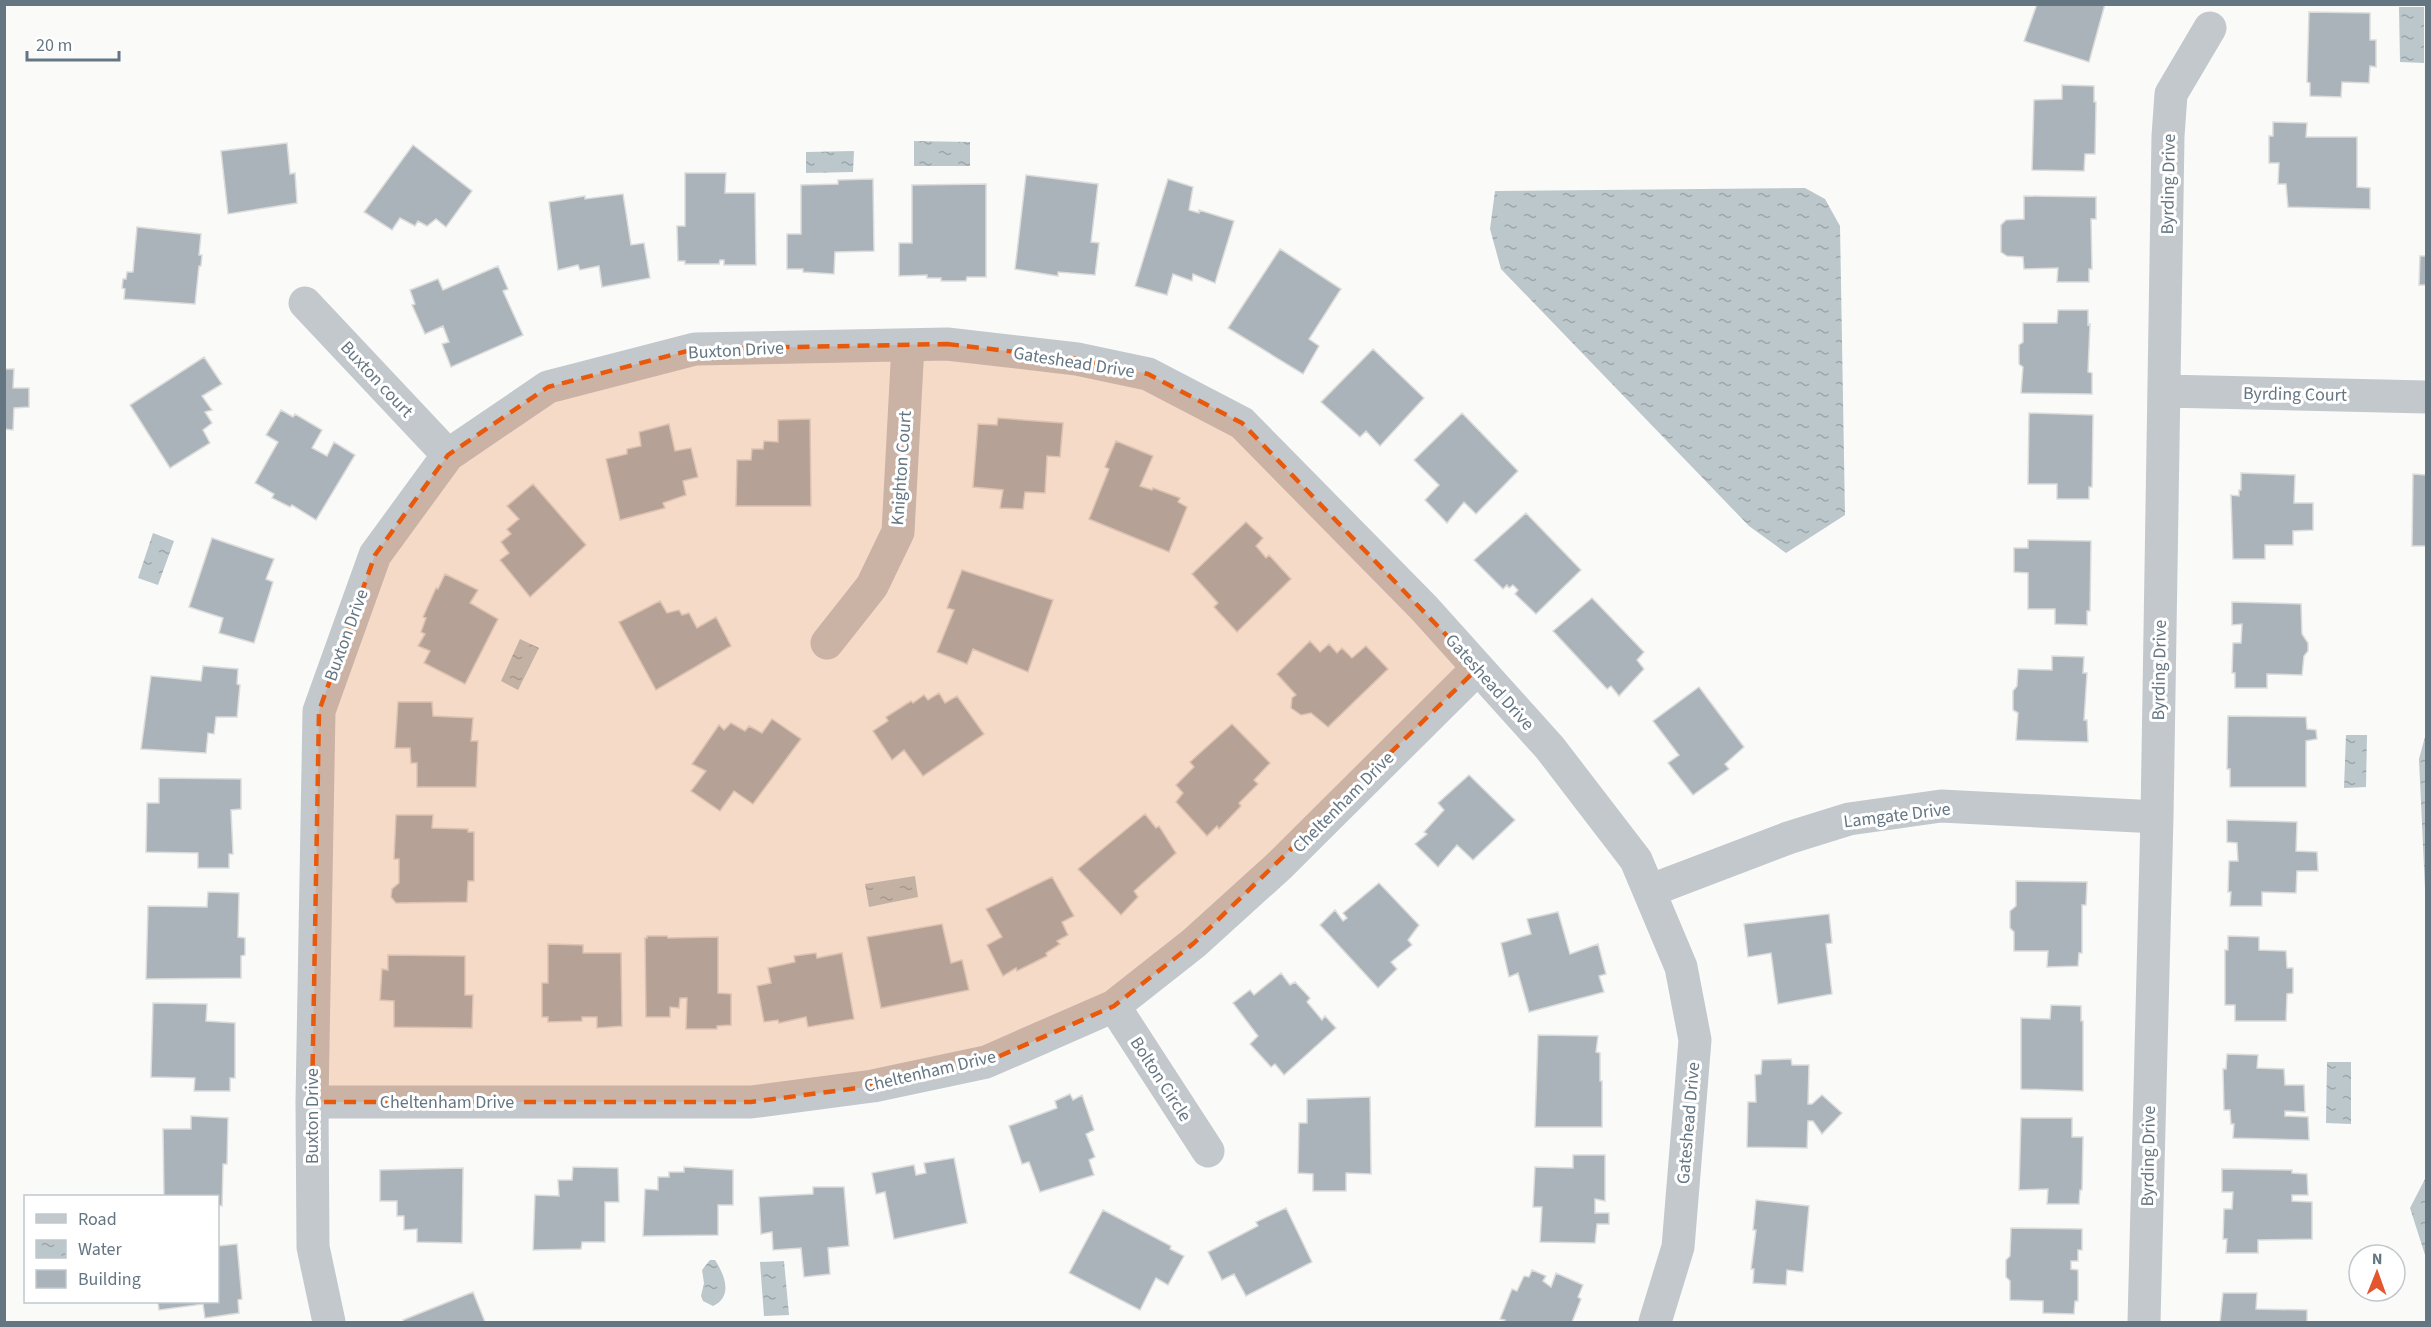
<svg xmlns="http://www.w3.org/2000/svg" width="2431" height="1327" font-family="'Source Sans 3',sans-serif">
  <defs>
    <pattern id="water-ripples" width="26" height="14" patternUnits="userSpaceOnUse" patternTransform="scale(1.5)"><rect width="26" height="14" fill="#bbc7cb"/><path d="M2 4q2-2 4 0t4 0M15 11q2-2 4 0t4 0" fill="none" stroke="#9ca6aa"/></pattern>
  </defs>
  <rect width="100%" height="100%" fill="#fafaf8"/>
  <!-- water -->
  <path fill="url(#water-ripples)" d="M2399 7H2424V63L2400 62Z
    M914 141 970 142V166H914Z
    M854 151 853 172 806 173V152Z
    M1805 188 1825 199 1840 226 1845 515 1786 553 1749 526 1501 269 1490 229 1495 191Z
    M153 533 174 541 158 585 138 578Z
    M520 639 539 648 518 690 501 681Z
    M2426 733V911L2419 759Z
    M2346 735H2367L2366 787 2344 788Z
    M915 876 918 897 869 907 865 884Z
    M2327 1062H2351V1124L2326 1123Z
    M2426 1177V1258L2410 1208Z
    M710 1260H715C724 1274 734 1296 713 1306L703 1301 701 1296 704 1283 702 1270Z
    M784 1261 789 1315 764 1316 760 1262Z"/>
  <!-- building -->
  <path fill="#aab3b9" stroke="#dcdcda" stroke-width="1.5" d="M2037 4H2105L2089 62 2024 41Z
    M2309 12 2370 13V40H2376V67L2370 66 2369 83 2342 82 2341 97 2310 96V83L2307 82Z
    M2062 85 2094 86V102H2096L2095 154H2085L2084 171 2032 170 2034 100 2062 99Z
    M2273 122 2307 123 2306 137H2357V187L2370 188V209L2288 207 2286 184H2278L2279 163H2269V136H2273Z
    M287 143 290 174 295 173 297 203 228 214 221 151Z
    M413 145 472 191 446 227 436 219 427 226 418 221 415 226 400 218 392 230 364 212Z
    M685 173H726L725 193H755L756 265H724V260H720L719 264H685V261H678L677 226H685Z
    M1026 175 1098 184 1091 242 1099 243 1095 275 1058 272V276L1015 269Z
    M873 179 874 251 835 252 834 274 803 272V269H787V234H801V185L838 184V180Z
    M1168 179 1193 187 1189 210 1199 213V210L1234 221 1215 283 1193 274 1192 281 1173 274 1167 295 1135 286Z
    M986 184V277H967L966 281H941V278H927V275L899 276V243H912V185Z
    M623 194 631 245 644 243 650 278 602 287 599 266 580 270 578 265 558 270 549 202 585 196V199Z
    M2024 196 2096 197V219H2091L2092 269H2089V282H2057L2058 268 2024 269 2023 257 2007 256 2001 252V225L2006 220 2024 219Z
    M137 227 201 234 199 255H202L201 266H199L195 304 124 299 125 289 122 288 123 279H126L127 272H133Z
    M1280 249 1341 289 1309 339 1319 346 1303 374 1228 328Z
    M2420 256H2426V285H2419Z
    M498 266 508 289 503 291 523 335 451 367 442 344 449 342 443 326 425 334 412 305 415 304 410 290 438 279 443 290Z
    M2058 310H2088V325L2090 324 2088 372 2092 373V394L2021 393 2023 367 2019 364V345L2023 342V323H2057Z
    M1373 349 1424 398 1380 446 1366 431 1360 437 1321 402Z
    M204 357 222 384 202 396 212 410 205 412 212 423 203 430 210 443 170 468 130 405Z
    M4 369H14L13 388H29V407L14 408 13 430 4 429Z
    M281 410 293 417 295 414 322 430 312 448 327 456 334 442 355 455 316 520 292 505 290 507 272 498 274 494 255 483 278 442 266 435Z
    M1462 413 1518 471 1476 514 1464 502 1447 523 1425 500 1439 485 1414 460Z
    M2029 413 2093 415 2092 487H2089V499H2057V484H2028Z
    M998 418 1063 423 1060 457 1047 456 1045 493 1025 492 1023 509 1000 508 1003 490 973 487 978 424 997 425Z
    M810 419 811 506H736L737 460H751L752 449H763L764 441 778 442V420Z
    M669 424 675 451 691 448 698 477 683 481 686 495 663 503 665 508 620 520 606 459 627 454V449L641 446 639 432Z
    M1116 441 1153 456 1140 486 1152 490 1153 488 1180 498 1178 502 1187 507 1169 552 1089 519 1109 469 1105 467Z
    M2241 473 2295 475 2294 503H2313V530L2293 531V545H2265V559H2233L2231 495 2239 496V490H2241Z
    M2413 474 2426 475V546H2412Z
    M533 484 586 545 530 597 500 560 509 553 501 542 511 534 507 529 519 519 507 506Z
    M1526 513 1581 570 1536 614 1515 594 1518 590 1513 585 1509 588 1507 585 1503 589 1474 560Z
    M1246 522 1263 538 1256 546 1266 558 1269 555 1291 579 1237 632 1214 607 1218 603 1192 574Z
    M212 538 274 559 266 579 273 582 254 643 219 633 223 618 189 607Z
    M2028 540 2091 541 2090 611H2087V625L2055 624V609H2028V573L2014 572V548H2028Z
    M962 570 1053 600 1028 672 973 649 967 664 937 652 954 610 947 608Z
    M445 574 478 590 470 603 498 619 465 684 424 663 430 651 418 646 425 634 421 632 426 618 423 617 436 588 438 589Z
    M1592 598 1644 652 1637 660 1644 669 1619 696 1611 686 1607 689 1553 631Z
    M660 601 667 613 679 610 682 615 689 613 697 628 716 617 731 646 656 690 619 622Z
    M2232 602 2301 604 2302 634 2308 643V651L2304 656 2302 675 2267 674V688H2235V673H2232L2233 643H2241L2242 624 2232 625Z
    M1310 641 1320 652 1329 644 1337 653 1342 648 1352 658 1366 646 1388 669 1328 727 1311 713 1301 715 1291 708 1292 698 1296 695 1277 674Z
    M2052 656 2084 657 2083 673H2087L2084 720H2087L2088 742 2016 740 2018 713 2013 710V691L2017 686 2018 669 2052 670Z
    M203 666 238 669 237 684 240 685 237 717H216L214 734 208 733 206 753 141 749 151 676 201 681Z
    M1699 687 1744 747 1725 764 1729 769 1693 795 1668 763 1679 755 1653 721Z
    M939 693 945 703 957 696 984 734 923 776 904 750 892 760 873 731 888 721 886 717 911 701 913 703 924 695 928 700Z
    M398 702H432L433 716 473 718 471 741H478L476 787H417V763H411L410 748H395Z
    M2228 716 2306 717 2307 729 2316 730 2317 739 2306 741V787H2230V769H2227Z
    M772 719 801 739 753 804 734 791 720 811 691 791 706 771 692 764 719 725 724 730 731 723 745 731 749 726 762 733Z
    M1232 724 1270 763 1254 780 1258 784 1239 803 1241 806 1219 829 1217 826 1207 836 1176 802 1183 793 1176 785 1194 767 1190 762Z
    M1469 775 1515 820 1473 860 1457 845 1438 867 1415 844 1427 834 1424 832 1444 810 1438 803Z
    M159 778 241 779V809L231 810 233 854H229V868H198V853L146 852 147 803H159Z
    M1145 814 1156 828 1159 826 1176 853 1134 891 1138 897 1121 915 1078 869Z
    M396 815H433L432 828 468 829V832H474V881H468L467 902 396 903 391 897 392 889 399 883V859H394Z
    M2227 820 2297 822 2296 851 2317 852 2318 871H2297L2296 893 2262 892V906H2230L2231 892H2228L2229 861H2238L2237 843 2227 842Z
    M1052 877 1074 916 1062 922 1068 935 1057 941 1060 944 1046 953 1047 956 1017 971 1016 968 1003 976 987 945 1002 937 986 909Z
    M2016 881 2087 882 2086 905H2082V953H2079L2078 966 2047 967 2048 951H2014V932L2010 928V911L2016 906Z
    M1379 883 1419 925 1408 940 1412 945 1391 962 1397 969 1378 988 1320 925 1335 910 1343 921 1347 918 1343 913Z
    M208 892 239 893 238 937 245 938V955L241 956V978L146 979 148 906 207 907Z
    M1558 912 1570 954 1598 944 1606 974 1599 976 1604 992 1529 1012 1518 973 1509 977 1501 943 1531 934 1527 919Z
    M1829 914 1832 943 1826 944 1832 994 1778 1004 1771 953 1748 957 1744 924Z
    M942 924 951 963 962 960 969 990 881 1008 867 937Z
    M647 936H667L668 938 718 937V993L731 994V1025L717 1026V1029H686L687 998H680L679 1008 670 1007V1017H646L645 938H647Z
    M2228 936 2259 937V950L2286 951 2287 968H2293V993L2287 994 2286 1021H2235V1005H2225V950H2228Z
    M548 944 583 945V953H621L622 1026 597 1028V1017H582V1021L548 1022V1017H542V983H548Z
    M816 953 817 958 842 953 854 1019 808 1027 806 1017 779 1023 778 1020 764 1022 757 986 771 983 768 968 795 962 794 956Z
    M388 955 465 956V995H473L472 1028 394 1027V1001L380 1000 382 969 388 970Z
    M1281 973 1290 985 1295 982 1310 998 1307 1002 1322 1020 1325 1016 1336 1028 1284 1075 1275 1064 1271 1067 1250 1044 1258 1036 1233 1003 1250 990 1254 995Z
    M153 1003 207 1004 206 1021 235 1023V1078H230V1091H194L195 1078 151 1077Z
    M2051 1005 2081 1006V1021H2083V1091L2021 1089V1018L2050 1019Z
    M1538 1035 1598 1036 1596 1052 1600 1053V1081H1602V1127H1535Z
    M2227 1054 2258 1055 2257 1068 2284 1069 2285 1085H2304L2305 1112 2285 1111V1116L2308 1117 2309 1140 2233 1138 2234 1124H2231L2230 1110H2224L2223 1069H2226Z
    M1791 1059 1792 1065H1809L1808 1104H1812L1822 1095 1842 1113 1822 1134 1813 1121H1808L1807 1148 1747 1147 1748 1102H1756L1755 1075 1761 1074 1762 1060Z
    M1070 1094 1073 1100 1082 1095 1094 1130 1086 1134 1095 1157 1089 1160 1094 1175 1040 1192 1029 1162 1022 1164 1009 1126 1057 1108 1055 1101Z
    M1370 1097 1371 1174 1346 1173V1191H1313V1174L1298 1173 1299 1123H1307V1099Z
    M191 1116 228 1118 227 1164H223L222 1206 218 1205V1196H164L163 1129H191Z
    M2021 1118H2072V1137H2083L2082 1190H2080L2079 1204H2047L2048 1189 2019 1190Z
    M1573 1155H1605V1201L1595 1199V1213H1609V1224H1597L1595 1243 1540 1242 1542 1207H1533L1535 1167 1573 1168Z
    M954 1158 967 1223 894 1239 885 1192 876 1194 872 1173 914 1165 916 1175 926 1173 924 1163Z
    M573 1167 618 1168 619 1202H605V1242H582L581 1249 533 1250 535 1195 559 1196 558 1180H572Z
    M684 1167 733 1170V1205H718V1235L643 1236 645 1189 658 1190V1177H669V1172H684Z
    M463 1168 462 1243 417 1242V1229L404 1230V1216H397V1201H380V1170Z
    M2222 1169 2292 1170V1173L2307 1174 2308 1195H2292V1201L2312 1202V1239L2258 1240V1253H2226L2227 1239H2223L2224 1209H2232L2233 1192H2222Z
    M813 1187H844L849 1246 828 1248 830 1274 804 1277 801 1248 773 1250 772 1232 761 1234 759 1197 813 1194Z
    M1756 1200 1809 1206 1803 1272 1787 1270 1786 1285 1753 1283 1754 1269H1751L1756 1230H1753Z
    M1286 1208 1312 1262 1246 1296 1234 1274 1222 1280 1208 1252 1258 1226 1256 1222Z
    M1103 1210 1171 1246 1170 1249 1184 1256 1168 1285 1156 1278 1140 1310 1069 1273Z
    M2011 1228 2082 1229V1250H2078V1261H2071V1269L2078 1270V1301H2075L2074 1314 2043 1313V1301L2010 1300V1281L2006 1277V1260L2010 1256Z
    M237 1244 242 1299 238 1300 239 1313 205 1318 203 1304 159 1310 158 1302H218V1246Z
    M1532 1270 1546 1276 1543 1281 1551 1287 1556 1273 1583 1285 1578 1297 1581 1299 1572 1322H1504L1505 1320 1500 1319 1512 1289 1517 1291 1524 1276 1529 1277Z
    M473 1292 485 1322H404L403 1320Z
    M2223 1293H2257L2256 1309 2307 1310V1322H2220Z"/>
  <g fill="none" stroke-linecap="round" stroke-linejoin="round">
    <!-- minor -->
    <path stroke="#c3c8cc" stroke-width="33" d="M305 303 448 455
      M2164 391 2426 397
      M827 643 872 586 898 532 908 345
      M1649 891 1788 838 1849 819 1941 806 2157 817
      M1114 1006 1208 1151
      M312 1102H751L873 1086 986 1062 1114 1006 1194 943 1279 866 1478 668
      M329 1322 313 1247 312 1102 319 711 375 555 448 455 548 387 695 349 947 344 1077 359 1148 374 1242 423 1424 608 1550 748 1636 860 1681 967 1695 1040 1678 1247 1655 1322
      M2144 1322 2157 817 2168 136 2171 94 2210 28"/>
  </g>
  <!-- marked area -->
  <path fill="#e8590c" fill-opacity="0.2" stroke="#e8590c" stroke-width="4.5" stroke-dasharray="12 8" stroke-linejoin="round" d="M947 344 1077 359 1148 374 1242 423 1478 668 1194 943 1114 1006 986 1062 873 1086 751 1102H312L319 711 375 555 448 455 548 387 695 349Z"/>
  <g text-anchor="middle" stroke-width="6" stroke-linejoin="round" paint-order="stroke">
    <!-- street labels -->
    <g font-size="18" fill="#657683" stroke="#fff">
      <text transform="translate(2168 184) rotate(-89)" y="6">Byrding Drive</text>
      <text transform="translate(736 350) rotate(-3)" y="6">Buxton Drive</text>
      <text transform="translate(1074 362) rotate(9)" y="6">Gateshead Drive</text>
      <text transform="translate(377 379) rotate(47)" y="6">Buxton court</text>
      <text transform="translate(2295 394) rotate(1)" y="6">Byrding Court</text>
      <text transform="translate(901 468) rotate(-86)" y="6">Knighton Court</text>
      <text transform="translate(346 635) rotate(-70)" y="6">Buxton Drive</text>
      <text transform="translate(2159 670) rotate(-89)" y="6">Byrding Drive</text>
      <text transform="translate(1490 682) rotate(48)" y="6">Gateshead Drive</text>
      <text transform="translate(1343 802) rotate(-45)" y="6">Cheltenham Drive</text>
      <text transform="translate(1897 815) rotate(-7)" y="6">Lamgate Drive</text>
      <text transform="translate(930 1071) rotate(-13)" y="6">Cheltenham Drive</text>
      <text transform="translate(1161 1079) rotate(57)" y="6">Bolton Circle</text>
      <text x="447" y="1108">Cheltenham Drive</text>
      <text transform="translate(312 1116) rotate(-90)" y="6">Buxton Drive</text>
      <text transform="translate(1688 1123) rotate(-85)" y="6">Gateshead Drive</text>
      <text transform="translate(2148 1156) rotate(-89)" y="6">Byrding Drive</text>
    </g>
  </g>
  <!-- border -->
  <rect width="2431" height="1327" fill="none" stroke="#657683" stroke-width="12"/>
  <!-- legend -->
  <rect x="24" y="1195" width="195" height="108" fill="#ffffff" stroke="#c1c8cd" stroke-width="1.5"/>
  <rect x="36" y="1214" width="30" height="9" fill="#c3c8cc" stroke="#c1c8cd" stroke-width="1.5"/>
  <text x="78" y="1225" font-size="18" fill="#657683">Road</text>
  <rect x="36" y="1240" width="30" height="18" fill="url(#water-ripples)" stroke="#c1c8cd" stroke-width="1.5"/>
  <text x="78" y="1255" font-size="18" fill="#657683">Water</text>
  <rect x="36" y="1270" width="30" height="18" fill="#aab3b9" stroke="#c1c8cd" stroke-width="1.5"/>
  <text x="78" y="1285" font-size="18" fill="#657683">Building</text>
  <!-- north arrow -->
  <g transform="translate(2377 1273) rotate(1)"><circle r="28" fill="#ffffff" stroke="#c1c8cd" stroke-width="1.5"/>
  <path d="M0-4.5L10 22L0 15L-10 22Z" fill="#e4572e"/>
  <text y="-9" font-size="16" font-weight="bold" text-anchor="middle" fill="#657683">N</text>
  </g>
  <!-- scale -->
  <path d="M27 51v9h92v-9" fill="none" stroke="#657683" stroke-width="3"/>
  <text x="36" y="51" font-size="18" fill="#657683" stroke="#ffffff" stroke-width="4.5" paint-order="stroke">20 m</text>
</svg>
